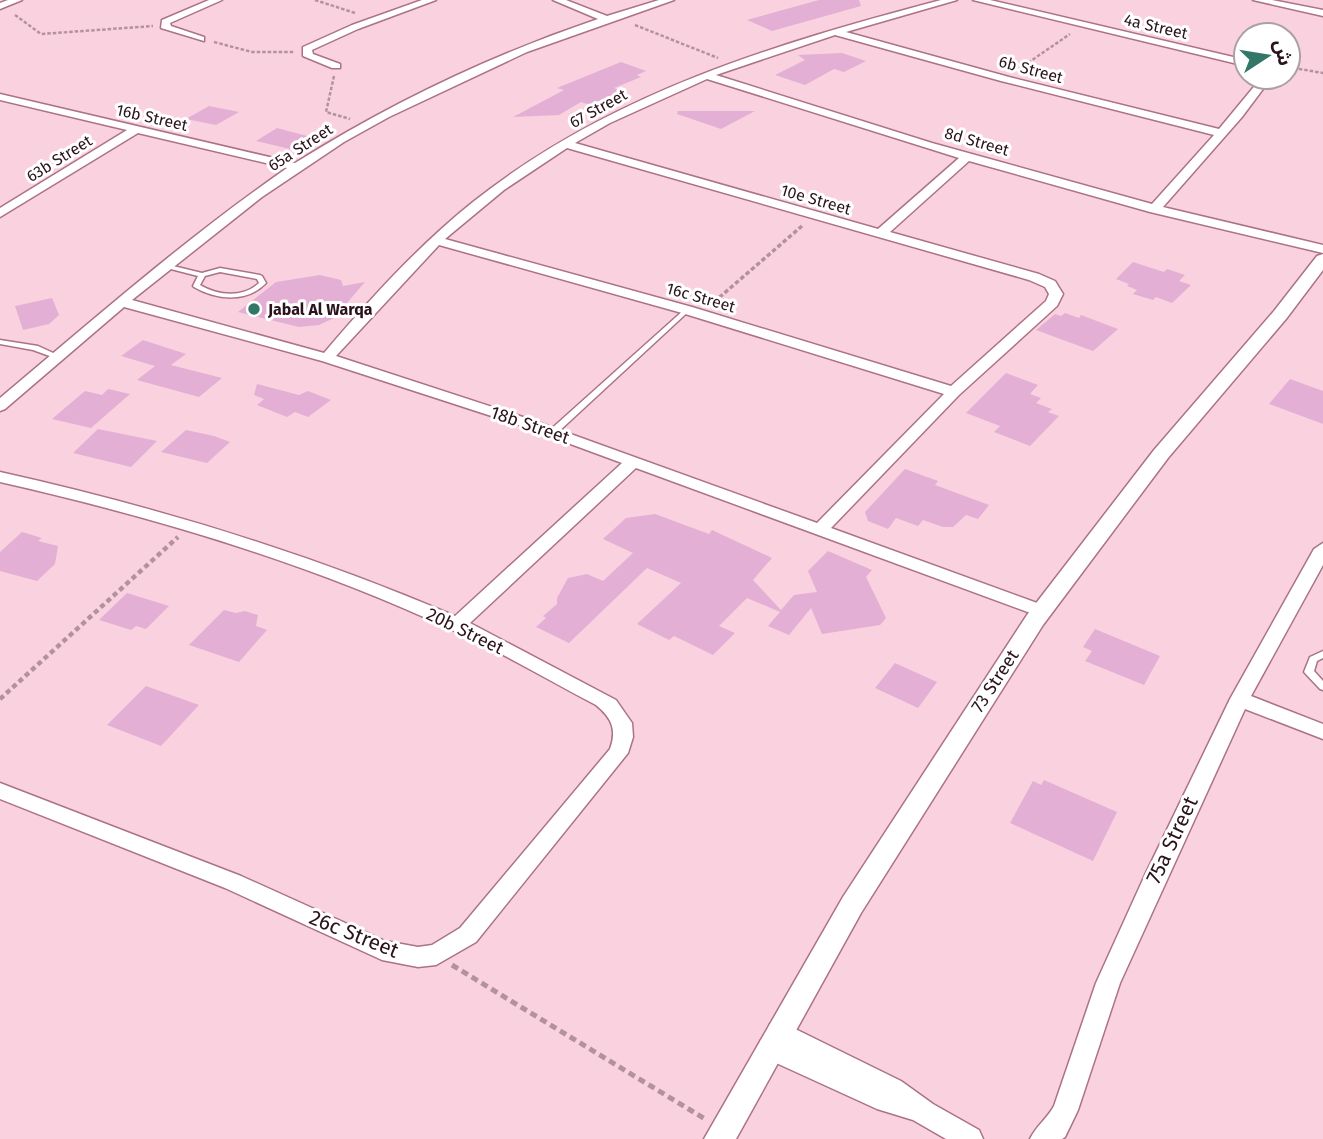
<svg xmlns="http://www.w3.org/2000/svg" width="1323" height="1139" font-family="'Fira Sans','Noto Sans Arabic',sans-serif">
  <rect width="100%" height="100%" fill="#fad2df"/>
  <!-- building -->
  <path fill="#e3afd4" d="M819 0H859L861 6 772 31 747 20Z
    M842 53 866 61 844 72 834 69 805 85 775 75 805 60 798 55Z
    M621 62 646 71 637 75 641 77 614 88 621 91 590 105 581 102 559 115 513 117 564 90 557 88Z
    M209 106 239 112 216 125 186 119Z
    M678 111H755L721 129 677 114Z
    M277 128 311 137 290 149 256 141Z
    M1133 262 1164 272 1167 269 1185 275 1179 281 1191 285 1172 303 1156 297 1153 300 1133 294 1137 290 1127 286 1129 284 1116 279Z
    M320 275 341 280 343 286 365 282 334 318 319 325 299 327 238 312 276 282Z
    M52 298 59 315 49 324 23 330 15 306Z
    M1065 313 1079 318 1081 315 1118 329 1093 351 1036 330 1055 314 1061 316Z
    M143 340 186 354 171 365 222 378 199 397 137 380 155 366 121 356Z
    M1006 373 1038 385 1030 394 1041 398 1036 403 1052 409 1048 412 1059 416 1030 446 994 432 1000 426 966 413Z
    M1290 379 1323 391V424L1269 404Z
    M257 384 299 395 308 391 331 400 308 417 295 412 287 417 257 405 264 399 254 395Z
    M108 389 130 394 91 428 52 419 85 391 102 395Z
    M98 429 157 441 131 467 73 453Z
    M186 430 214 436 230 442 207 463 161 452Z
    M905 469 938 481 935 485 989 505 978 519 966 515 953 527H943L923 520 918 526 896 518 888 529 868 521 865 512Z
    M655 514 709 534 712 530 772 558 753 580 781 610 794 595 817 592 808 571 828 551 872 570 866 577 886 618 880 625 822 634 811 608 789 635 768 626 780 612 747 598 719 626 735 633 713 655 674 636 669 640 637 624 681 583 647 568 569 643 536 627 546 618 543 616 557 604V598L568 578 587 574 603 581 633 553 603 539 626 518Z
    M22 532 42 538 38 541 58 546 55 564 37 581 0 571V552Z
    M127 593 169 606 146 629 136 626 131 630 99 620Z
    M224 610 236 613 245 611 258 615 256 626 267 630 239 662 189 645Z
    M1095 629 1160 656 1144 685 1085 661 1092 651 1083 647Z
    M895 663 937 682 918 708 875 688Z
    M146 686 199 705 161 746 107 725Z
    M1044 780 1117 812 1093 861 1010 823 1033 781 1041 785Z"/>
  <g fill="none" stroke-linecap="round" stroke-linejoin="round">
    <defs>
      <path id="service" d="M165 264 202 273 220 268 260 275 262 276 266 283C247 303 216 300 194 287L193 286 198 276 163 267V265ZM220 272 257 279 259 283C243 298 219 296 200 285L205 276Z
        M687 308 690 310 689 311 556 434H550L549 432 550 430 685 309Z
        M0 340 38 346 62 357 58 359 33 350 0 344Z
        M1323 651V658L1317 661 1314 671 1323 681V690L1320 689 1304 672 1310 657Z"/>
      <path id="minor" d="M8 0H22L0 9V3Z
        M209 0H222L170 23 171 26 204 37V41L161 28 162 20Z
        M422 0H436L358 29 312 50 313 54 340 64V68H332L303 56V47L352 25Z
        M553 0H566L607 16 659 0H674L527 52 389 117 344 142 262 197 132 300 324 353C370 299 418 246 473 202 610 93 775 44 941 0H957L846 32 1009 77 1219 129 1262 77H1272L1242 117 1163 207 1323 245V253L1150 212 969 161 890 232 1039 274 1055 281 1063 294 1057 306 959 395 831 528 1048 607 1051 611 1048 615H1036L636 468 470 623 616 700 632 723 633 737 628 753 476 942 436 965 418 967 382 960 225 888 0 799V783L241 876 385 941 418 947 432 945 460 928 610 749C617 730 612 718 596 705 548 680 500 651 450 629 306 562 154 517 0 482V472C157 507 308 553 455 616L622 463 519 425 322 361 124 307 5 409 0 411V398C94 319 186 238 287 168L138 133 0 217V208L127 130 0 100V94L295 163C391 103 491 55 598 19ZM835 35 1001 81 1214 135 1152 204 932 143 716 75ZM707 79 959 158 878 229 575 143 610 123ZM567 148 1029 280 1045 287 1049 294 1046 301 951 386 692 307 445 239 504 190ZM439 245 682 313 944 394 817 523 529 419 336 356Z
        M973 0H990L1246 60V66Z
        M1253 0H1272L1323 10V16Z
        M1323 543V565L1251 696 1323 724V739L1245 709 1120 983 1078 1110 1065 1137 1062 1139H1030C1036 1126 1047 1119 1054 1106L1096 983 1145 875 1230 699 1314 549Z
        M779 1021 901 1081 933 1104 979 1130 983 1139H946L913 1120 877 1109 761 1056 758 1048 761 1040 769 1037 767 1032 770 1024Z"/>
      <path id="tertiary" d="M1323 254V270L1286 319 1168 458 1043 625 861 913 736 1139H704L843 897 1027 615 1154 450 1274 311 1317 256Z"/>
    </defs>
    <!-- service casing -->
    <use href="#service" stroke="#ac7285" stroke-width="3"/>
    <!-- minor casing -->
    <use href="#minor" stroke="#ac7285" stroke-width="3"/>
    <!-- tertiary casing -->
    <use href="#tertiary" stroke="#ac7285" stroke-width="3"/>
    <!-- path-far3 -->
    <path stroke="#b4929d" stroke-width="2.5" stroke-dasharray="3.5 2" stroke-linecap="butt" d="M315 0 355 13
      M15 15 41 34 153 26
      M635 25 718 58
      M214 42 252 52H295
      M1288 67 1323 73
      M1019 69 1070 34
      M334 76 326 112 350 119"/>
    <!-- path-far2 -->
    <path stroke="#b4929d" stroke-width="3.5" stroke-dasharray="4.5 2.5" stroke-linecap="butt" d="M714 302 802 226"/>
    <!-- path-far1 -->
    <path stroke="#b4929d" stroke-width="4.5" stroke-dasharray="5 3.5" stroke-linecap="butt" d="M0 699 178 537"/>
    <!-- path -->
    <path stroke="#b4929d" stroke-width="5" stroke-dasharray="7 4.5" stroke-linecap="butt" d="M452 965 705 1119"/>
    <!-- service -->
    <use href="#service" fill="#fff" fill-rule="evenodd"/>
    <!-- minor -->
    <use href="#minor" fill="#fff" fill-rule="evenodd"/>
    <!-- tertiary -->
    <use href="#tertiary" fill="#fff" fill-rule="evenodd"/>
  </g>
  <!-- markers -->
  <circle fill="#347769" stroke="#fff" stroke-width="2.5" cx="254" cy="309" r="7"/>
  <g text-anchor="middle" stroke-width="6" stroke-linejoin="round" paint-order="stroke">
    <!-- far-street labels -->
    <g font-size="16" fill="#2a131c" stroke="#fff">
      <text transform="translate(1156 26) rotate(13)" y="6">4a Street</text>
      <text transform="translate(1031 69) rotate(15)" y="6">6b Street</text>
      <text transform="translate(598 108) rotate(-29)" y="6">67 Street</text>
      <text transform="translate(152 117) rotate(13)" y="6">16b Street</text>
      <text transform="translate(977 141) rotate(16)" y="6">8d Street</text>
      <text transform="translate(300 147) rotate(-33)" y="6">65a Street</text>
      <text transform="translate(59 158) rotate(-32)" y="6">63b Street</text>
      <text transform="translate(816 199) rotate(16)" y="6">10e Street</text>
      <text transform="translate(701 297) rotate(16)" y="6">16c Street</text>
    </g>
    <!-- far-poi labels -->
    <g font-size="16" font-weight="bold" fill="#2a131c" stroke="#fff" text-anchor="start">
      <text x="268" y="315">Jabal Al Warqa</text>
    </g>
    <!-- street labels -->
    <g font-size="18" fill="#2a131c" stroke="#fff">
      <text transform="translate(530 425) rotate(19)" y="6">18b Street</text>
      <text transform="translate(465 631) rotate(26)" y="6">20b Street</text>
      <text transform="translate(995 681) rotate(-57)" y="6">73 Street</text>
    </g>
    <!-- near-street labels -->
    <g font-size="21" fill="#2a131c" stroke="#fff">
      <text transform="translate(1172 840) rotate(-65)" y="7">75a Street</text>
      <text transform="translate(354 934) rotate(22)" y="7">26c Street</text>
    </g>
  </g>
  <!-- north arrow -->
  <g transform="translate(1267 56) rotate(78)"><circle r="33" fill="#ffffff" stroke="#aaa1a4" stroke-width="2"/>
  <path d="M0-5L12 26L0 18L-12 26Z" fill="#347769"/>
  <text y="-10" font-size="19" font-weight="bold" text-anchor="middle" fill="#2a131c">ش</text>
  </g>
</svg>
